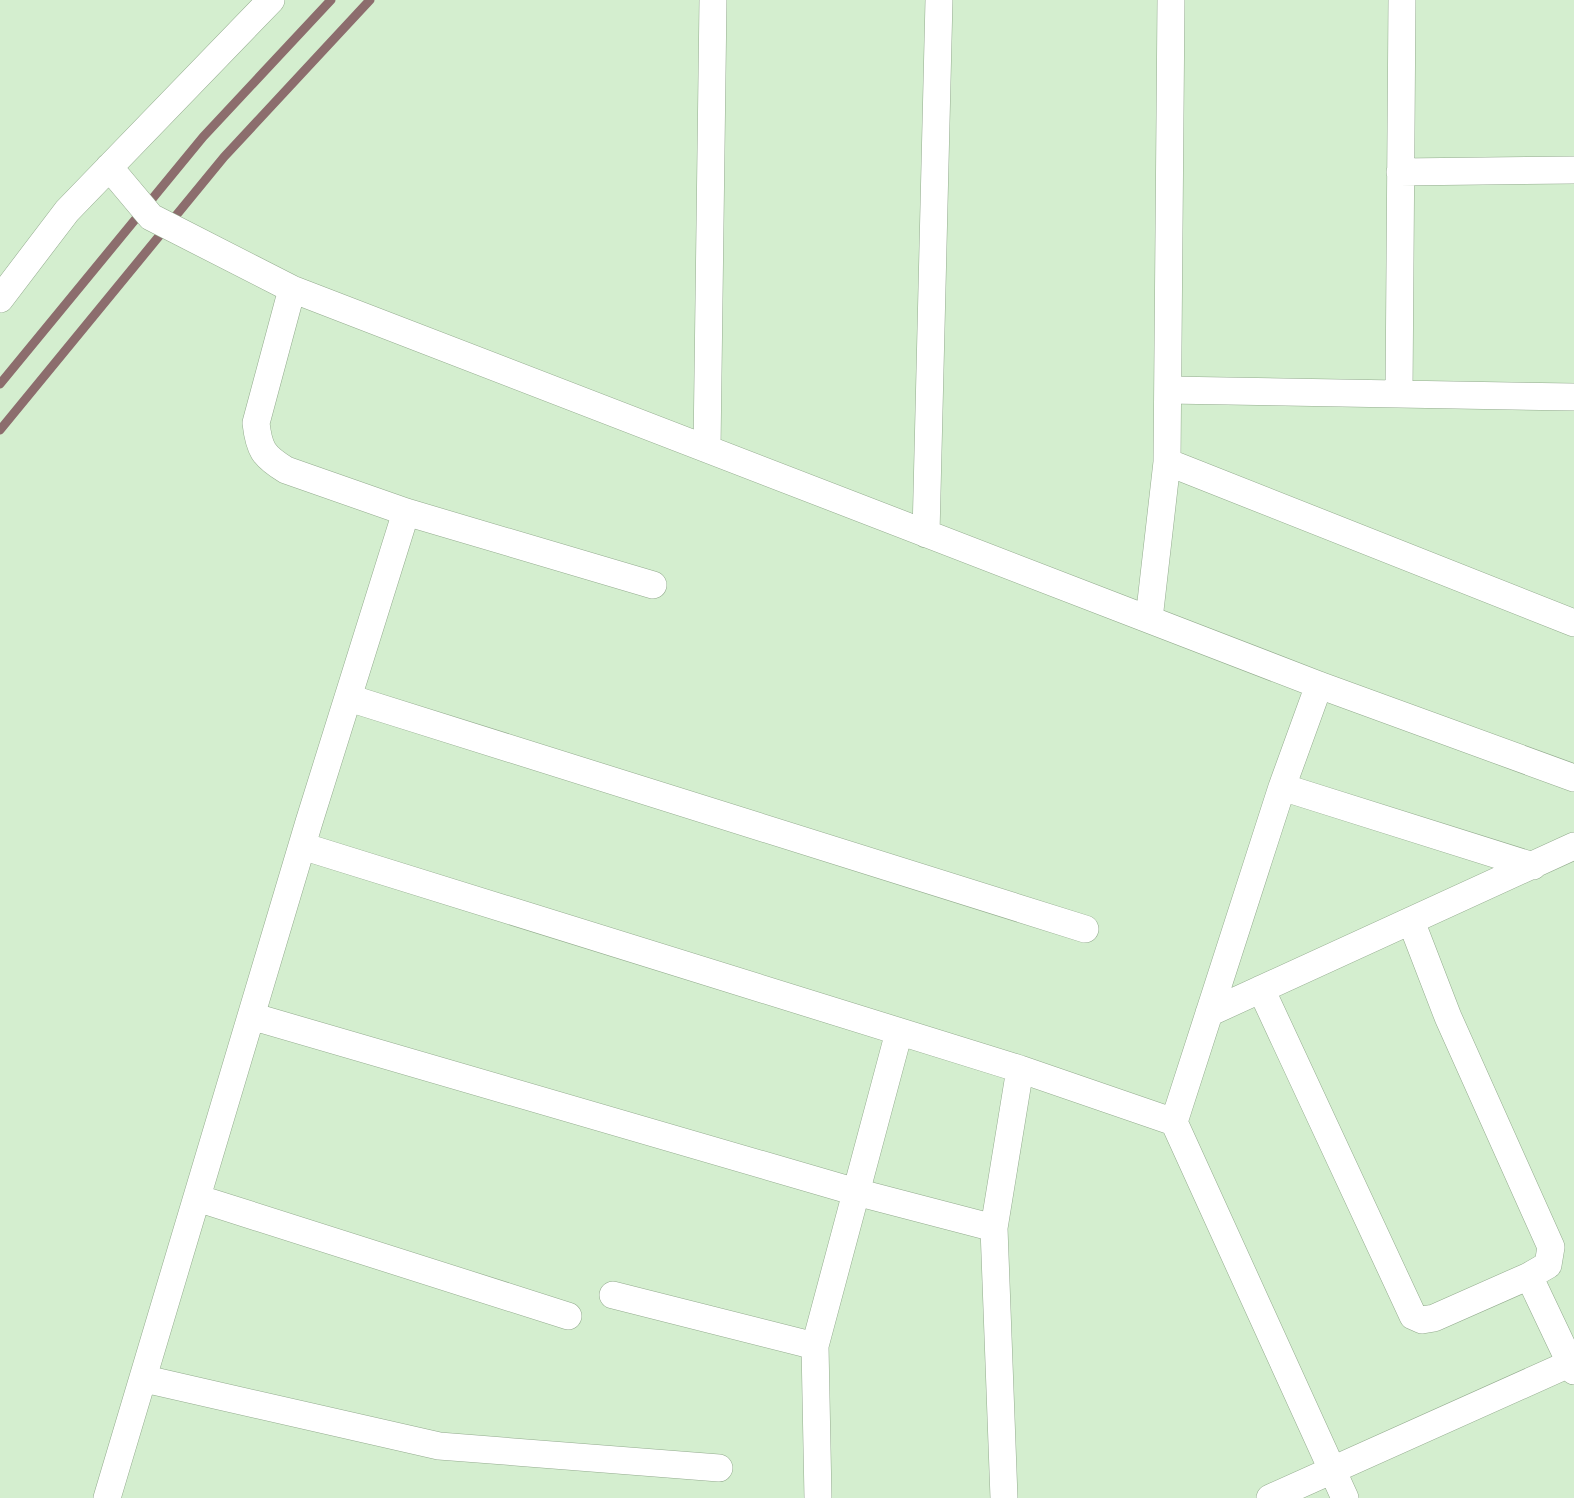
<svg xmlns="http://www.w3.org/2000/svg" width="1574" height="1498" font-family="'DM Sans',sans-serif">
  <rect width="100%" height="100%" fill="#d4eecf"/>
  <g fill="none" stroke-linecap="round" stroke-linejoin="round">
    <!-- stream -->
    <path stroke="#8c6d6d" stroke-width="9" d="M0 384 203 137 331 0
      M0 430 224 157 370 0"/>
    <defs>
      <path id="minor" d="M109 167 151 217 292 289 1319 685 1574 778
        M1400 172 1574 170
        M292 289 256 423C259 449 263 456 286 470L406 512 653 585
        M0 299 67 211 271 0
        M1168 390 1574 397
        M1399 394 1402 0
        M707 449 713 0
        M1167 462 1574 623
        M926 534 939 0
        M1149 619 1167 462 1171 0
        M1319 685 1282 787 1174 1122 1345 1498
        M349 698 1085 929
        M1282 787 1533 866
        M302 846 1020 1069 1174 1122
        M1411 921 1448 1017 1551 1247 1548 1265 1529 1276 1574 1371
        M1261 989 1413 1316 1422 1320 1434 1318 1529 1276
        M1209 1013 1574 846
        M251 1016 856 1192 994 1228
        M197 1198 568 1316
        M613 1295 815 1346
        M145 1379 439 1446 719 1468
        M107 1498 309 822 406 512
        M818 1498 815 1346 899 1032
        M1004 1498 994 1228 1020 1069
        M1270 1498 1571 1363"/>
    </defs>
    <!-- minor casing -->
    <use href="#minor" stroke="#93ab8e" stroke-width="28"/>
    <!-- minor -->
    <use href="#minor" stroke="#fff" stroke-width="27"/>
  </g>
</svg>
